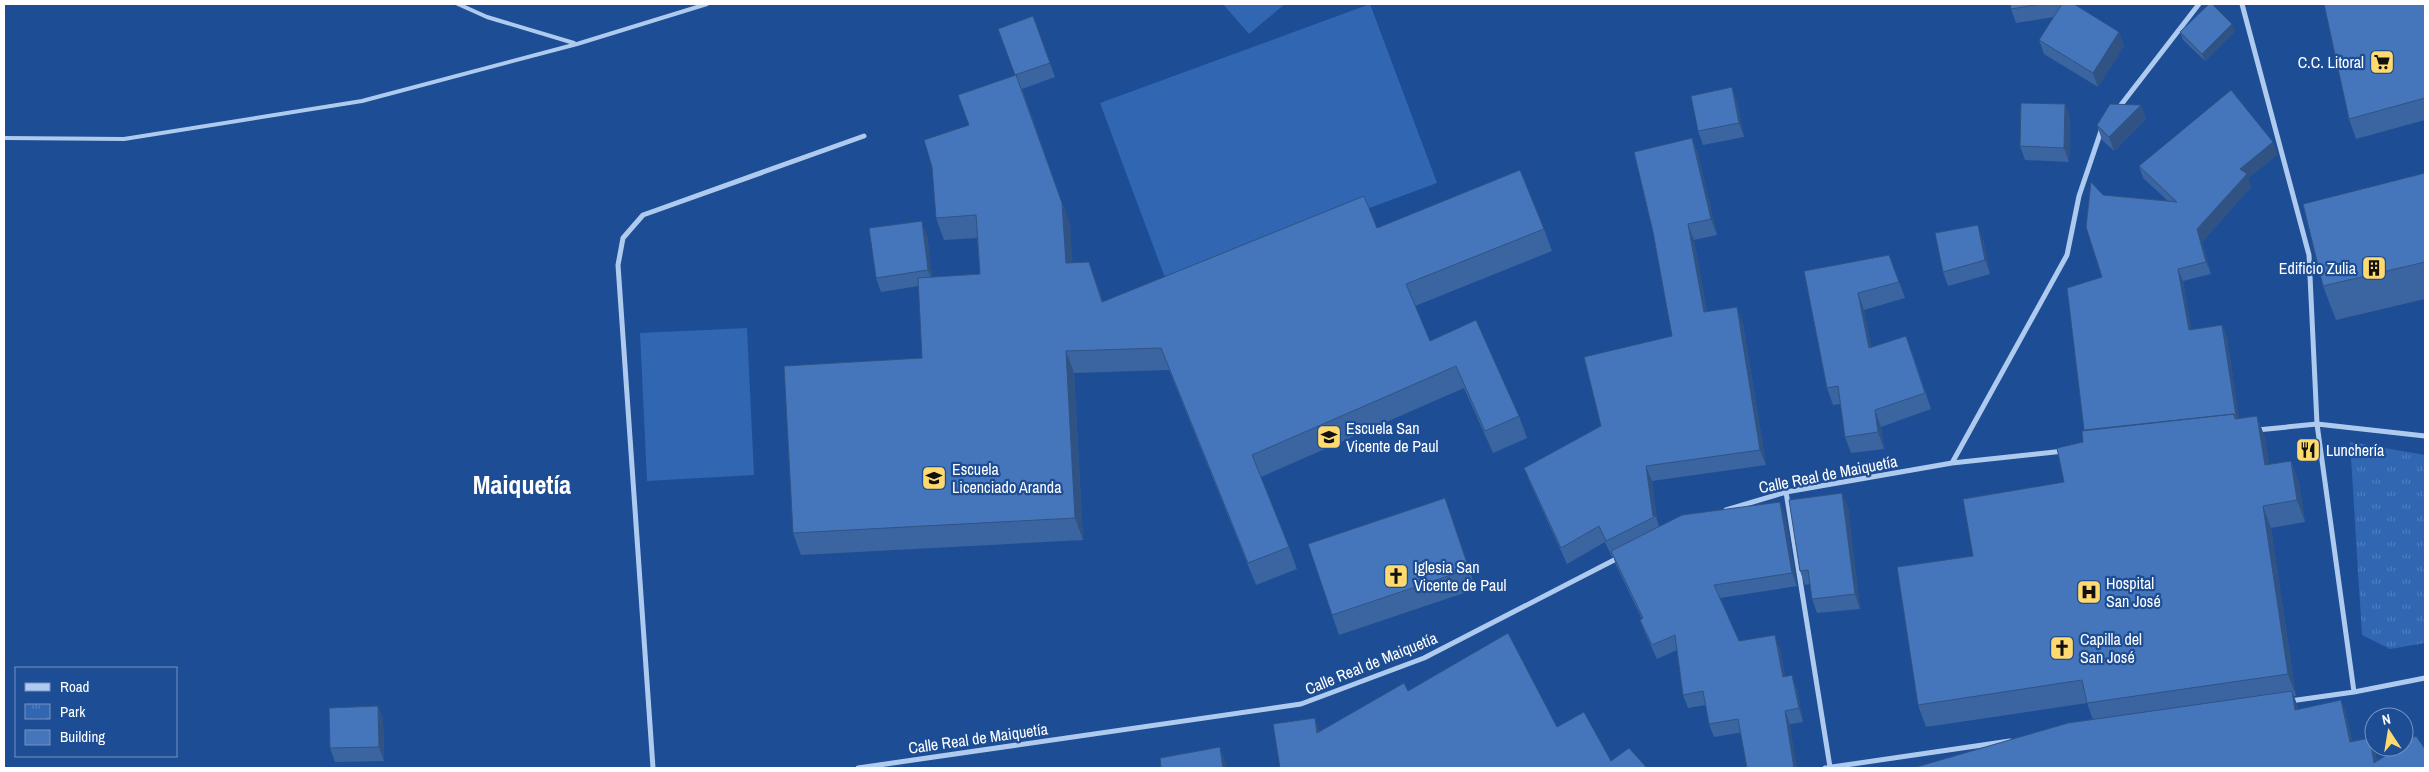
<svg xmlns="http://www.w3.org/2000/svg" width="2429" height="772" font-family="'Archivo Narrow',sans-serif">
  <defs>
    <pattern id="park-tufts" width="24" height="20" patternUnits="userSpaceOnUse" patternTransform="scale(1.25)"><rect width="24" height="20" fill="#3166b2"/><path d="M3 7l-1-3M5 7V3M7 7l1-3M15 17l-1-3M17 17v-4M19 17l1-3" fill="none" stroke="#507dbe"/></pattern>
  </defs>
  <rect width="100%" height="100%" fill="#1d4d94"/>
  <!-- grass -->
  <path fill="#3166b2" d="M1223 4H1285L1249 34Z
    M1370 4 1437 183 1167 283 1100 103Z
    M747 328 754 475 647 481 640 333Z"/>
  <!-- park -->
  <path fill="url(#park-tufts)" d="M2350 442 2425 455V643L2390 649 2362 635Z"/>
  <g fill="none" stroke-linecap="round" stroke-linejoin="round">
    <!-- service -->
    <path stroke="#afcaef" stroke-width="4" d="M458 4 487 17 574 43
      M4 138 124 139 362 101 577 44 707 4"/>
    <!-- minor -->
    <path stroke="#afcaef" stroke-width="5" d="M2242 4 2309 255 2317 424 2354 692
      M2117 110 2199 4
      M2257 430 2317 424 2425 436
      M1952 463 2067 255 2079 196 2102 128
      M1786 492 1830 767
      M1726 510 1786 492 1952 463 2064 451
      M2290 701 2354 692 2425 678
      M653 768 618 265 623 238 643 215 864 136
      M858 768 1301 704 1424 658 1618 558
      M1825 768 2010 741"/>
  </g>
  <!-- wall -->
  <path fill="#3b65a1" d="M2010 4H2074L2119 32 2124 46 2098 87 2044 54 2039 40 2054 17 2016 23 2011 9Z
    M2425 4V120L2356 139 2349 119Z
    M1033 16 1055 77 1022 89 1070 225 1072 263 1097 284 1103 302 1377 228 1544 229 1552 251 1415 306 1430 341 1519 416 1527 438 1493 453 1464 388 1261 477 1289 547 1297 569 1256 585 1169 370 1074 373 1083 540 801 555 793 533 922 358 919 286 881 292 876 278 927 235 932 277 980 274 977 238 944 240 936 218 969 125 1015 75Z
    M2235 31 2205 61 2183 40 2180 32Z
    M1737 101 1744 137 1703 145 1698 131Z
    M2065 104 2070 118 2069 162 2025 160 2020 146Z
    M2141 105 2146 119 2114 151 2102 140 2097 125Z
    M1692 138 1698 154 1717 235 1694 240 1707 312 1743 323 1766 465 1652 481 1657 520 1659 526 1780 502 1785 515 1797 586 1720 598 1739 641 1780 648 1785 676 1797 689 1803 722 1714 737 1709 724 1706 705 1688 708 1683 695 1677 650 1657 659 1645 633 1640 620 1642 619 1616 565 1613 556 1612 557 1605 542 1567 564 1530 483 1524 468 1601 426 1672 336Z
    M2278 154 2248 178 2251 187 2202 242 2211 274 2183 281 2191 330 2222 325 2227 338 2239 419 2257 416 2265 438 2269 464 2291 461 2299 483 2305 522 2271 528 2296 696H2294L2297 705 2298 710 2341 700 2346 713 2352 741 2370 738 2375 752 2377 762 2425 768H1913L2093 720 2087 703 1926 727 1918 705 1973 556 2064 482 2083 442 2102 277 2103 195 2168 201 2143 178 2139 166Z
    M2425 173V299L2336 320 2323 286Z
    M1983 239 1990 274 1948 286 1943 272Z
    M1889 255 1905 298 1864 310 1871 347 1912 352 1931 409 1881 427 1884 449 1851 453 1845 437 1840 404 1833 405 1827 388 1804 271Z
    M1848 507 1860 609 1817 613 1812 599 1810 584 1805 585 1800 571Z
    M1452 518 1476 589 1339 635 1332 615Z
    M378 706 383 720 384 761 335 762 330 748Z"/>
  <!-- shaded-wall -->
  <path fill="#305383" d="M2232 24 2235 31 2205 61 2202 54Z
    M2119 32 2124 46 2098 87 2093 73Z
    M1016 75 1070 225 1074 285 1066 263Z
    M1732 87 1737 101 1744 137 1739 123Z
    M2065 104 2070 118 2069 162 2064 148Z
    M2141 105 2146 119 2114 151 2109 137Z
    M1692 138 1698 154 1717 235 1711 219Z
    M2273 142 2278 154 2248 178 2251 187 2202 242 2211 274 2206 262 2197 229 2240 169Z
    M922 221 927 235 933 284 928 270Z
    M1688 224 1694 240 1710 328 1704 312Z
    M1978 225 1983 239 1990 274 1985 260Z
    M1089 262 1097 284 1110 324 1102 302Z
    M2178 269 2183 281 2194 343 2189 330Z
    M1858 293 1864 310 1875 364 1869 348Z
    M1737 307 1743 323 1766 465 1760 450Z
    M2222 325 2227 338 2241 428 2236 416Z
    M1066 351 1074 373 1083 540 1075 518Z
    M1875 410 1881 427 1884 449 1878 432Z
    M2257 416 2265 438 2273 487 2265 465Z
    M2291 461 2299 483 2305 522 2297 500Z
    M1646 466 1652 481 1657 520 1656 516 1653 517Z
    M1842 493 1848 507 1860 609 1855 594Z
    M1445 498 1452 518 1476 589 1469 569Z
    M1780 502 1785 515 1797 586 1792 573Z
    M2263 506 2271 528 2296 696 2288 674Z
    M1775 635 1780 648 1788 690 1783 677Z
    M1792 675 1797 689 1803 722 1799 708Z
    M2292 691 2297 705 2300 724 2295 710Z
    M2341 700 2346 713 2355 755 2350 742Z
    M378 706 383 720 384 761 379 747Z
    M1785 711 1790 724 1797 768H1794Z
    M1315 718 1322 736 1317 733Z
    M2370 738 2375 752 2378 768 2374 763Z
    M1220 747 1227 766 1228 768H1223Z"/>
  <!-- building -->
  <path fill="#4576bb" stroke="#305383" d="M2010 4H2041L2011 9Z
    M2062 4H2074L2119 32 2093 73 2039 40Z
    M2209 4H2212L2232 24 2202 54 2180 32Z
    M2324 4H2425V98L2349 119Z
    M1033 16 1050 63 1015 75 998 29Z
    M1016 75 1062 203 1066 263 1089 262 1102 302 1364 196 1377 228 1520 170 1544 229 1406 284 1430 341 1476 320 1519 416 1485 431 1456 366 1252 455 1289 547 1248 563 1161 348 1066 351 1075 518 793 533 784 366 922 358 918 278 980 274 976 215 936 218 932 167 924 140 969 125 958 95Z
    M1732 87 1739 123 1698 131 1691 96Z
    M2231 90 2273 142 2240 169 2247 174 2197 229 2206 262 2178 269 2189 330 2222 325 2236 416H2234V414L2084 430 2067 288 2102 277 2086 227 2091 182 2103 195 2177 202 2139 166Z
    M2021 103 2065 104 2064 148 2020 146Z
    M2110 104 2141 105 2109 137 2097 125Z
    M1692 138 1711 219 1688 224 1704 312 1737 307 1760 450 1646 466 1653 516H1656L1606 541 1599 526 1561 548 1524 468 1601 426 1584 357 1672 336 1653 232 1634 152Z
    M2425 173V262L2323 286 2303 204Z
    M922 221 928 270 876 278 869 228Z
    M1978 225 1985 260 1943 272 1935 233Z
    M1889 255 1899 282 1858 293 1869 348 1906 336 1925 393 1875 410 1878 432 1845 437 1838 386 1827 388 1804 271Z
    M2234 414 2235 419 2257 416 2265 465 2291 461 2297 500 2263 506 2288 674 2087 703 2082 680 1918 705 1897 567 1973 556 1963 499 2064 482 2057 448 2083 442 2082 431Z
    M1842 493 1855 594 1812 599 1808 570 1800 571 1789 500Z
    M1445 498 1469 569 1332 615 1308 544Z
    M1780 502 1792 573 1714 585 1739 641 1775 635 1783 677 1792 675 1799 708 1785 711 1794 768H1747L1738 719 1709 724 1703 691 1683 695 1675 635 1652 645 1640 620 1643 618 1611 551 1682 515Z
    M1508 633 1557 727 1584 712 1611 761 1629 748 1647 768H1280L1273 724 1315 718 1317 733 1404 683 1408 691Z
    M2292 691 2295 710 2341 700 2350 742 2370 738 2374 763 2399 747H2404V743L2416 736 2425 749V768H1913L2068 723Z
    M378 706 379 747 330 748 329 708Z
    M1220 747 1223 768H1161L1160 758Z"/>
  <!-- icons -->
  <defs>
    <symbol id="supermarket-square" viewBox="-11 -11 22 22"><rect x="-9" y="-9" width="18" height="18" rx="4" fill="#feda6e" stroke="#1d4d94"/><path d="M-6-5.5h2.5l.6 2H6L4.5 2H-2.5L-4.4-4H-6ZM-1.5 3.2a1.3 1.3 0 1 0 .1 0ZM3 3.2a1.3 1.3 0 1 0 .1 0Z" fill="#111"/></symbol>
    <symbol id="building-square" viewBox="-11 -11 22 22"><rect x="-9" y="-9" width="18" height="18" rx="4" fill="#feda6e" stroke="#1d4d94"/><path d="M-4-6H4V6H1V3H-1V6H-4ZM-2.5-4.3h1.7v1.8h-1.7ZM.8-4.3h1.7v1.8H.8ZM-2.5-1h1.7V.8h-1.7ZM.8-1h1.7V.8H.8Z" fill="#111"/></symbol>
    <symbol id="school-square" viewBox="-11 -11 22 22"><rect x="-9" y="-9" width="18" height="18" rx="4" fill="#feda6e" stroke="#1d4d94"/><path d="M0-5L7-2L0 1L-7-2ZM-4 1L0 2.5L4 1V4Q0 6-4 4Z" fill="#111"/></symbol>
    <symbol id="restaurant-square" viewBox="-11 -11 22 22"><rect x="-9" y="-9" width="18" height="18" rx="4" fill="#feda6e" stroke="#1d4d94"/><path d="M-5-6h1v4h1v-4h1v4h1v-4h1v5L-1.5 .5V6h-2V.5L-5-1ZM5-6V6H3V1.5H1.5Q1.5-4 5-6Z" fill="#111"/></symbol>
    <symbol id="church-square" viewBox="-11 -11 22 22"><rect x="-9" y="-9" width="18" height="18" rx="4" fill="#feda6e" stroke="#1d4d94"/><path d="M-1.2-6h2.4v3.5h3.3v2.4h-3.3V6h-2.4V-.1h-3.3v-2.4h3.3Z" fill="#111"/></symbol>
    <symbol id="hospital-square" viewBox="-11 -11 22 22"><rect x="-9" y="-9" width="18" height="18" rx="4" fill="#feda6e" stroke="#1d4d94"/><path d="M-5-5h3v3.5h4V-5h3V5h-3V1.5h-4V5h-3Z" fill="#111"/></symbol>
  </defs>
  <g fill-rule="evenodd">
    <use href="#supermarket-square" x="2368" y="48" width="28" height="28"/>
    <use href="#building-square" x="2360" y="254" width="28" height="28"/>
    <use href="#school-square" x="1315" y="423" width="28" height="28"/>
    <use href="#restaurant-square" x="2294" y="436" width="28" height="28"/>
    <use href="#school-square" x="920" y="464" width="28" height="28"/>
    <use href="#church-square" x="1382" y="562" width="28" height="28"/>
    <use href="#hospital-square" x="2075" y="578" width="28" height="28"/>
    <use href="#church-square" x="2048" y="634" width="28" height="28"/>
  </g>
  <g text-anchor="middle" stroke-width="4.5" stroke-linejoin="round" paint-order="stroke">
    <!-- poi labels -->
    <g font-size="16" fill="#fff" stroke="#1d4d94" text-anchor="start">
      <text x="2364" y="68" text-anchor="end">C.C. Litoral</text>
      <text x="2356" y="274" text-anchor="end">Edificio Zulia</text>
      <text x="1346" y="434">Escuela San<tspan x="1346" dy="18">Vicente de Paul</tspan></text>
      <text x="2326" y="456">Lunchería</text>
      <text x="952" y="475">Escuela<tspan x="952" dy="18">Licenciado Aranda</tspan></text>
      <text x="1414" y="573">Iglesia San<tspan x="1414" dy="18">Vicente de Paul</tspan></text>
      <text x="2106" y="589">Hospital<tspan x="2106" dy="18">San José</tspan></text>
      <text x="2080" y="645">Capilla del<tspan x="2080" dy="18">San José</tspan></text>
    </g>
    <!-- street labels -->
    <g font-size="16" fill="#fff" stroke="#1d4d94">
      <text transform="translate(1828 474) rotate(-11)" y="6">Calle Real de Maiquetía</text>
      <text transform="translate(1371 663) rotate(-22)" y="6">Calle Real de Maiquetía</text>
      <text transform="translate(978 738) rotate(-8)" y="6">Calle Real de Maiquetía</text>
    </g>
    <!-- town labels -->
    <g font-size="26" font-weight="bold" fill="#fff" stroke="#1d4d94">
      <text x="522" y="494">Maiquetía</text>
    </g>
  </g>
  <!-- border -->
  <rect width="2429" height="772" fill="none" stroke="#ffffff" stroke-width="10"/>
  <!-- legend -->
  <rect x="15" y="667" width="162" height="90" fill="#1d4d94" stroke="#7794bf"/>
  <rect x="25" y="683" width="25" height="8" fill="#afcaef" stroke="#7794bf"/>
  <text x="60" y="692" font-size="15" fill="#ffffff">Road</text>
  <rect x="25" y="704" width="25" height="15" fill="url(#park-tufts)" stroke="#7794bf"/>
  <text x="60" y="717" font-size="15" fill="#ffffff">Park</text>
  <rect x="25" y="730" width="25" height="15" fill="#4576bb" stroke="#7794bf"/>
  <text x="60" y="742" font-size="15" fill="#ffffff">Building</text>
  <!-- north arrow -->
  <g transform="translate(2389 732) rotate(348)"><circle r="24" fill="#1d4d94" stroke="#7794bf"/>
  <path d="M0-4L9 19L0 12L-9 19Z" fill="#feda6e"/>
  <text y="-8" font-size="14" font-weight="bold" text-anchor="middle" fill="#ffffff">N</text>
  </g>
</svg>
